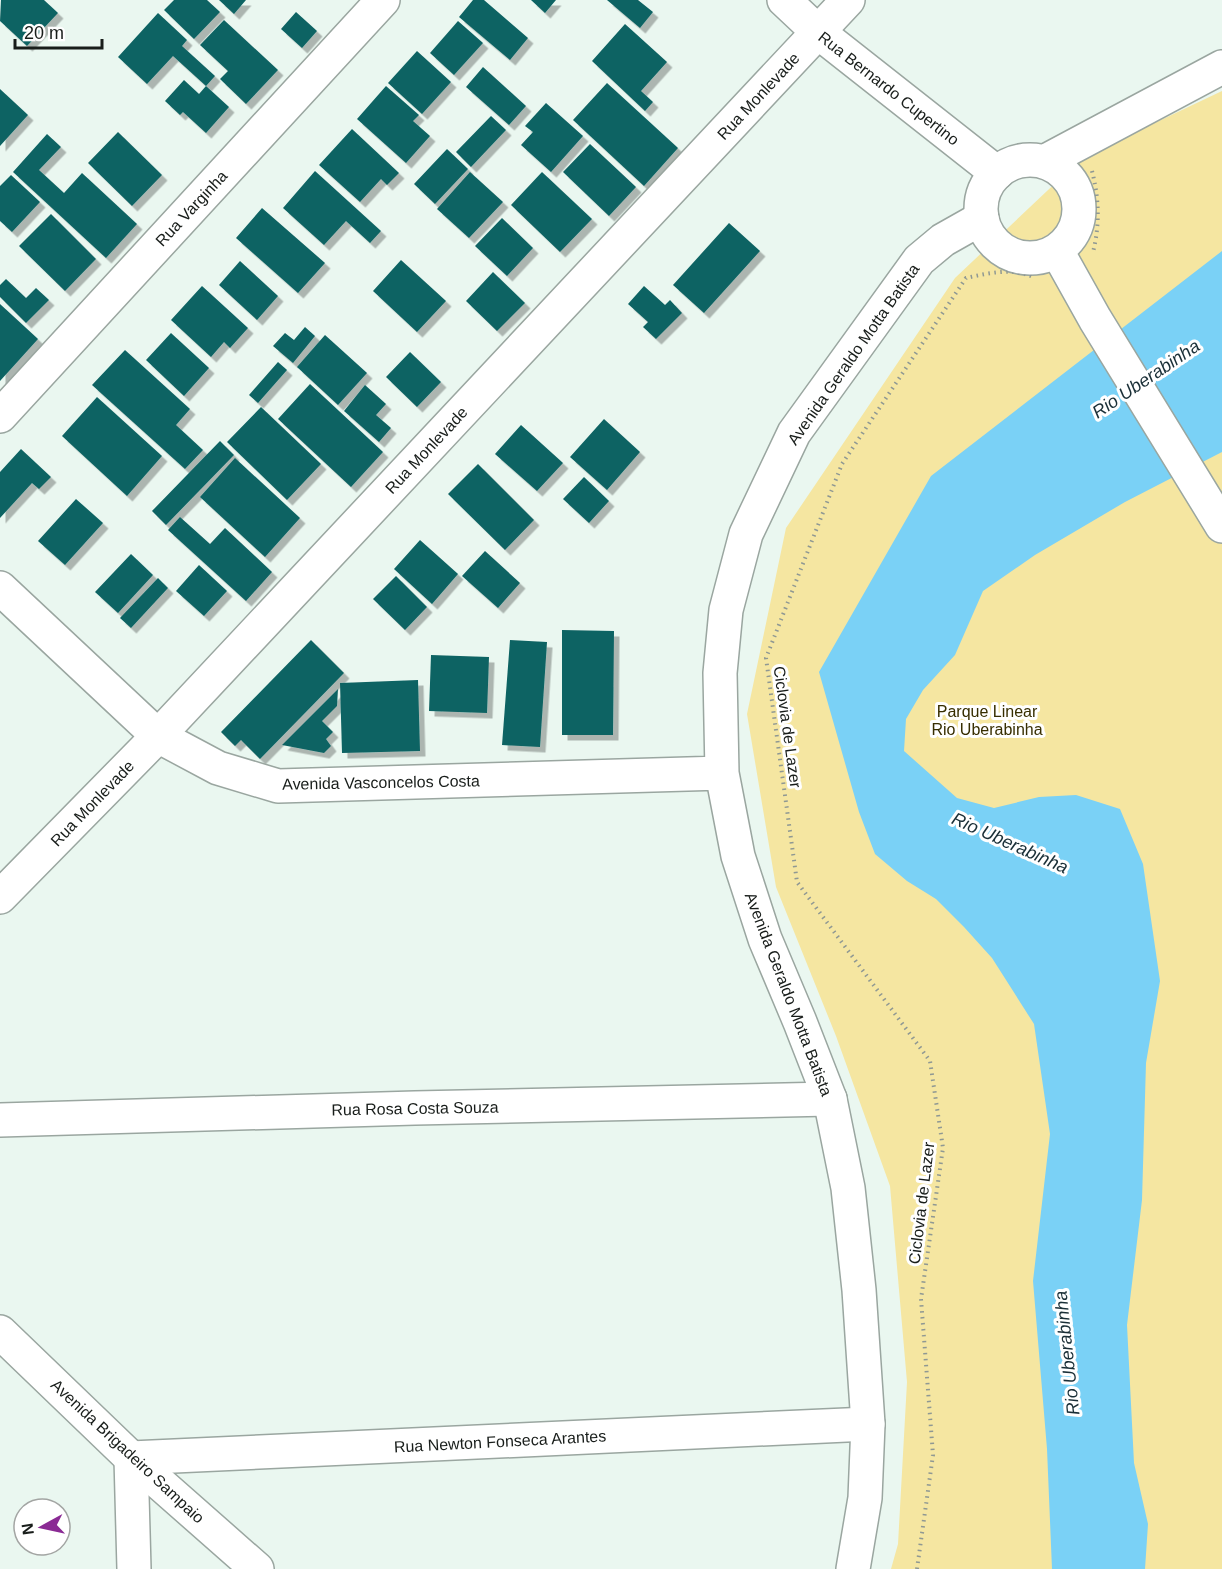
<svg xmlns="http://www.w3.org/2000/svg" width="1222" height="1569" font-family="Helvetica,sans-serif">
  <defs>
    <filter id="shadow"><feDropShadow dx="5.5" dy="5.5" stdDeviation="0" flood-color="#0004"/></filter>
  </defs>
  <rect width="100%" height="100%" fill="#eaf7f0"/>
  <!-- green -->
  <path fill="#f5e6a1" d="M1222 91V1569H891L898 1544 907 1382 890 1186 836 1036 776 887 747 714 786 528 955 278 1083 157Z"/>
  <!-- water -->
  <path fill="#7ad1f6" d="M1222 251V452L1125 502 1035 555 983 591 955 655 923 690 906 719 904 751 957 798 994 808 1039 797 1076 795 1120 809 1143 864 1160 981 1146 1063 1142 1200 1127 1325 1134 1463 1148 1524 1145 1569H1052L1047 1449 1033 1281 1050 1134 1034 1024 992 958 964 927 936 899 907 881 875 854 859 812 819 672 931 476Z"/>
  <!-- building -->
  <path fill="#0f6363" filter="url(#shadow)" d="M1 0H44L58 13 27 46 0 21Z
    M174 0H207L220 12 194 39 164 10Z
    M219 0H246L234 14Z
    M473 0H484L528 38 510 60 459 17Z
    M531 0H556L545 13Z
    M607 0H638L653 12 640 28Z
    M296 12 317 31 302 48 281 29Z
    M158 13 187 40 182 46 215 76 206 86 173 56 147 84 118 57Z
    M224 20 278 70 246 104 220 79 228 71 200 45Z
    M458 21 483 43 454 75 430 53Z
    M625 24 667 62 641 91 653 102 645 111 592 61Z
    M417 51 451 82 422 114 388 83Z
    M483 67 526 106 509 125 466 87Z
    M184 80 199 94 206 86 229 107 206 133 183 112 180 115 165 101Z
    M607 83 678 148 644 186 573 120Z
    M386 86 419 115 413 121 430 136 406 163 357 119Z
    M0 89 28 115 0 146Z
    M546 103 583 136 551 172 521 145 533 132 525 126Z
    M491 116 506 130 471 167 456 152Z
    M352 129 399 173 387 185 381 179 360 202 319 165Z
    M118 132 162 175 132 206 88 163Z
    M47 134 61 147 39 170 64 193 82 173 137 224 106 258 13 172Z
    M590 144 636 187 609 216 563 172Z
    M447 149 468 169 435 204 414 184Z
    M315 171 381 231 370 243 346 221 324 245 283 208Z
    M470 172 503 202 469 238 437 209Z
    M542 172 592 219 560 252 511 205Z
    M11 175 40 202 12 232 0 221V186Z
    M262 208 325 263 298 293 236 238Z
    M51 214 96 259 65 291 19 246Z
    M502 218 533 248 507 276 475 246Z
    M729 223 760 251 704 313 673 285Z
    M401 260 446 301 417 332 373 291Z
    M240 261 278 296 257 320 219 285Z
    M493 272 525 303 497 331 466 301Z
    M6 279 26 298 36 288 49 300 26 323 0 297V285Z
    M202 286 248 328 230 348 224 342 211 357 171 320Z
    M644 286 665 305 670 300 682 313 656 339 643 327 648 322 628 304Z
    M0 304 38 339 0 381Z
    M305 327 315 336 293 363 273 346 285 333 294 340Z
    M171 333 209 368 184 396 146 360Z
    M325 335 367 373 338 405 297 367Z
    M125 350 190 409 176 425 203 450 185 469 92 385Z
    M410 352 441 382 417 407 386 377Z
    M278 362 287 370 258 403 249 395Z
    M310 384 383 452 351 487 278 419Z
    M365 385 386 404 376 415 391 428 379 442 344 411Z
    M97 397 162 456 127 496 62 436Z
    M261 407 321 464 287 500 227 442Z
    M604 419 640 452 607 490 570 457Z
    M521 425 563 463 537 491 495 454Z
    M220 441 234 455 166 525 152 511Z
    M21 449 51 477 39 489 32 483 0 518V472Z
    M235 458 300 518 265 557 200 497Z
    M478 464 534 520 505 550 448 494Z
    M584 477 609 501 589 523 563 499Z
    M76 499 103 523 65 565 38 541Z
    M180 517 210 544 225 528 272 572 246 601 168 530Z
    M420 540 458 574 432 604 394 569Z
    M485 551 520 583 498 608 462 576Z
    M131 554 153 575 118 613 95 592Z
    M199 565 227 591 204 616 176 591Z
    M396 576 427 607 405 630 373 599Z
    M158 578 168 588 131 628 120 618Z
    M562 630 614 631 613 735H562Z
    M311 640 344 673 260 759 241 740 235 746 221 732Z
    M510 640 547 642 540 747 502 745Z
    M431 655 489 657 487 713 429 711Z
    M418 680 420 751 342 753 340 683Z
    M338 689 337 706 322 721 333 732 326 739 331 746 324 753 282 745Z"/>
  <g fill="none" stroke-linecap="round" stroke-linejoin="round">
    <defs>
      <path id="minor" d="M0 416 383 0
        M0 897 158 736 848 0
        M0 1120 415 1108 830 1099
        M134 1569 131 1458 868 1424"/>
      <path id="tertiary" d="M784 0 818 32 997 173
        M0 588 158 736 218 768 278 786 722 773
        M0 1332 131 1458 257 1569
        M853 1569 865 1498 868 1424 859 1290 848 1188 830 1099 800 1022 765 939 738 856 722 773 720 673 726 610 746 534 794 433 919 260 943 240 982 218"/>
      <path id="primary" d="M981 209a49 49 0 1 1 98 0a49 49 0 1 1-98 0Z
        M1044 162 1222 67
        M1057 251 1095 319 1222 526"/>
    </defs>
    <!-- minor casing -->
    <use href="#minor" stroke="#9aa6a0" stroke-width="36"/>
    <!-- tertiary casing -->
    <use href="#tertiary" stroke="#9aa6a0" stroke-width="36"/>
    <!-- primary casing -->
    <use href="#primary" stroke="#9aa6a0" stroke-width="36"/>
    <!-- path -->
    <path stroke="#8f9893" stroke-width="4" stroke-dasharray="1.5 4.5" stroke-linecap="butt" d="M1092 171C1099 198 1100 225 1093 252
      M917 1569 933 1455 921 1299 943 1148 930 1061 797 882 766 658 842 464 966 278C989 273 1013 267 1035 278"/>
    <!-- minor -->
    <use href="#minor" stroke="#fff" stroke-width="33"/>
    <!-- tertiary -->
    <use href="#tertiary" stroke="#fff" stroke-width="33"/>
    <!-- primary -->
    <use href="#primary" stroke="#fff" stroke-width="33"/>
  </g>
  <g text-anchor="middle" stroke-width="6" stroke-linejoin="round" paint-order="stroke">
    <!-- street labels -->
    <g font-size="16" fill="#181d1a" stroke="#fff">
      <text transform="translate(889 88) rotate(38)" y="6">Rua Bernardo Cupertino</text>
      <text transform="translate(758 96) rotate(-47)" y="6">Rua Monlevade</text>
      <text transform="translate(191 208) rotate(-47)" y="6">Rua Varginha</text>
      <text transform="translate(853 354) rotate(-55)" y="6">Avenida Geraldo Motta Batista</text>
      <text transform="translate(426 450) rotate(-47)" y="6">Rua Monlevade</text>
      <text transform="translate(788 727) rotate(82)" y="6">Ciclovia de Lazer</text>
      <text transform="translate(381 782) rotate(-1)" y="6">Avenida Vasconcelos Costa</text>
      <text transform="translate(92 803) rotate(-46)" y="6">Rua Monlevade</text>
      <text transform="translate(789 994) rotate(69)" y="6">Avenida Geraldo Motta Batista</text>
      <text transform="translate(415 1108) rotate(-1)" y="6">Rua Rosa Costa Souza</text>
      <text transform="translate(921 1203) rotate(-83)" y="6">Ciclovia de Lazer</text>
      <text transform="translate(500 1441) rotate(-3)" y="6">Rua Newton Fonseca Arantes</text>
      <text transform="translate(128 1451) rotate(43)" y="6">Avenida Brigadeiro Sampaio</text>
    </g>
    <!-- park labels -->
    <g font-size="16" fill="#372e01" stroke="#fff">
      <text x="987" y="717">Parque Linear<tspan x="987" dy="18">Rio Uberabinha</tspan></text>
    </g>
    <!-- water labels -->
    <g font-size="18" font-style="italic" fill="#1a2f37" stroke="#fff">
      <text transform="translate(1146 379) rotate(-34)" y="6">Rio Uberabinha</text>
      <text transform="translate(1010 843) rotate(24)" y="6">Rio Uberabinha</text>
      <text transform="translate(1067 1353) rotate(-96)" y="6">Rio Uberabinha</text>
    </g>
  </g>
  <!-- north arrow -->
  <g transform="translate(42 1527) rotate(262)"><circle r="28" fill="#ffffff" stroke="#a3a5a3" stroke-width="1.5"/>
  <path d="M0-4.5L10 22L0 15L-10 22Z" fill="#8a2a94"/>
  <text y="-9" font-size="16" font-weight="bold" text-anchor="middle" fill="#181d1a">N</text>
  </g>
  <!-- scale -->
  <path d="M15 39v9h87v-9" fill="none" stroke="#181d1a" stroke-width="3"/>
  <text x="24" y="39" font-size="18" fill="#181d1a" stroke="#ffffff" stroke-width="4.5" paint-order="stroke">20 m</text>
</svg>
